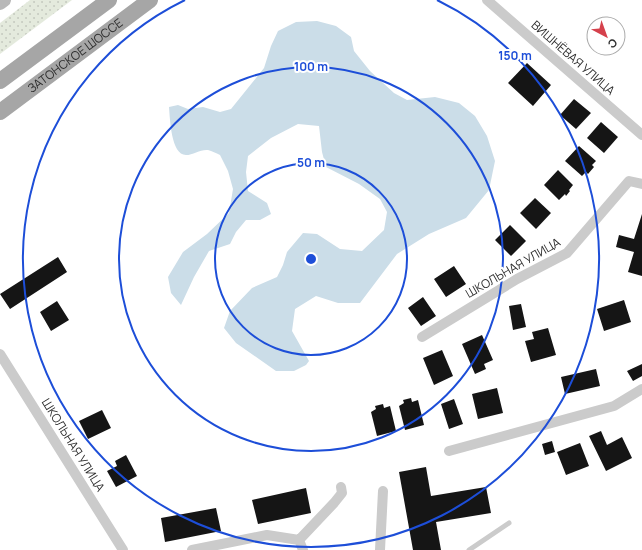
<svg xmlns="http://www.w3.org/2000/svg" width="642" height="550" font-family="Manrope,sans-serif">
  <defs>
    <pattern id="grass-dots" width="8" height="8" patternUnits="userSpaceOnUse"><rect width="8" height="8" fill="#e4eadd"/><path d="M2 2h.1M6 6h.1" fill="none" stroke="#c4c9be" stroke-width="1.8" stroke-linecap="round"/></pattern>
  </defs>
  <rect width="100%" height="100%" fill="#fff"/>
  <!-- grass -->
  <path fill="url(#grass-dots)" d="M30 0H72L0 54V23Z"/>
  <!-- water -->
  <path fill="#cbdde8" d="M317 21 336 26 351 37 354 51 370 71 394 93 407 100 435 97 459 103 475 116 487 136 495 161 489 190 466 218 429 234 397 254 360 303H338L316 296 295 309 292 331 309 361 306 365 294 371H276L236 343 224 328 230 311 252 288 277 277 283 265 287 252 303 233 317 234 340 249 362 251 384 230 387 212 380 199 359 184 326 167 322 152 319 126 298 124 271 138 248 156 246 172 248 191 267 203 271 214 260 220H246L236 232 230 244 209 251 194 277 181 305 171 293 168 277 183 252 207 234 229 213 233 189 228 171 220 155C216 153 212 151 208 150 201 149 193 155 186 155 171 155 170 119 169 107L178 105 188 109 203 107 220 112 231 109 264 68 271 46 278 31 296 22Z"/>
  <!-- building -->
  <path fill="#151515" d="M527 63 551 85 533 106 508 83Z
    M574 99 591 113 576 129 560 115Z
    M601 122 618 137 604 153 587 138Z
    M579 146 596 161 592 165 594 167 588 174 586 172 582 176 565 161Z
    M558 170 573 185 569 190 570 191 566 196 565 194 559 200 544 185Z
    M535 198 551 213 536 229 520 213Z
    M642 214V276L628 272 634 252 616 247 619 235 634 239Z
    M510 225 526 241 511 256 495 240Z
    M58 257 67 272 10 309 0 294Z
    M454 266 466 284 446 297 434 279Z
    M423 297 436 316 421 326 408 308Z
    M624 300 631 322 604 331 597 309Z
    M57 301 69 320 51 331 40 312Z
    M521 304 526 327 513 330 509 306Z
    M548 328 556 355 531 362 525 341 534 339 532 332Z
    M482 335 493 360 484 364 486 369 475 374 462 344Z
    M442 350 453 376 434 385 423 358Z
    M642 364V376L633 381 627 371Z
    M596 369 600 386 565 394 561 377Z
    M497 388 503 413 478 419 472 394Z
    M411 398 412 402 418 400 424 425 405 430 399 406 404 403 403 400Z
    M454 399 463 424 449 429 441 404Z
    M383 404 384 408 390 406 396 431 377 436 371 412 376 409 375 406Z
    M102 410 111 428 88 439 79 421Z
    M601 431 607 445 622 437 632 458 606 471 589 436Z
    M552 441 555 452 545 455 542 444Z
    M580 443 589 466 566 475 557 452Z
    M126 455 137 476 116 487 107 471 117 466 115 461Z
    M426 467 431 496 486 487 491 513 436 522 441 550H413L399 472Z
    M306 488 311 513 258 524 252 500Z
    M216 508 221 531 165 542 161 518Z"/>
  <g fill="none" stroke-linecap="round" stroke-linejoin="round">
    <!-- lane -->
    <path stroke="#cbcbcb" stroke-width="5" d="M469 550 509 523"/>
    <!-- street -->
    <path stroke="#cbcbcb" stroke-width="10" d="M487 0 642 135
      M422 337 517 279 567 253 629 181 642 184
      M0 354 123 550
      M449 451 614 406 642 389
      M192 550 267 535 299 540
      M303 550 299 540 334 503 342 493 341 487
      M380 550 383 491"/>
    <!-- secondary -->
    <path stroke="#b8b8b8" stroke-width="14" d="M0 3 4 0"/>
    <!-- primary -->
    <g stroke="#a6a6a6" stroke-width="16">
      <path d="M0 81 109 0"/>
      <path id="s1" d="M0 112 150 0"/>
    </g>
  </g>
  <!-- distance rings -->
  <g fill="none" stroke="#1d4ed8" stroke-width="2">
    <circle cx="311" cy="259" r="96"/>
    <circle cx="311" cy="259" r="192"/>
    <path d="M437 0A288 288 0 1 1 185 0"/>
  </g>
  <g text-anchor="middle" stroke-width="4" stroke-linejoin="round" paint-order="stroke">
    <!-- street labels -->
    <g font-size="12" fill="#2e2e2e" stroke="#fff">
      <text dy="4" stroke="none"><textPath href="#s1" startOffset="94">ЗАТОНСКОЕ ШОССЕ</textPath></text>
      <text transform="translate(573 58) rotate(41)" y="4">ВИШНЁВАЯ УЛИЦА</text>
      <text transform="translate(513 268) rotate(-30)" y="4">ШКОЛЬНАЯ УЛИЦА</text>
      <text transform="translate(73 445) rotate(58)" y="4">ШКОЛЬНАЯ УЛИЦА</text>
    </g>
  </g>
  <circle cx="311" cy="259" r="6" fill="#1d4ed8" stroke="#fff" stroke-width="2"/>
  <g font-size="12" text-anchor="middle" font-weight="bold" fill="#1d4ed8" stroke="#fff" stroke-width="4" stroke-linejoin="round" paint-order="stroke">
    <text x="515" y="60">150 m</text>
    <text x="311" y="71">100 m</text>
    <text x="311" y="167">50 m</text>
  </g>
  <!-- north arrow -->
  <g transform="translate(606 36) rotate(139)"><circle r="19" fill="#ffffff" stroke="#ababab"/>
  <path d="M0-3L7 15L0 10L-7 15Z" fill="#d5414c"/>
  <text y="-6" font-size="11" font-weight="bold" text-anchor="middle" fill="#2e2e2e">С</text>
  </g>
</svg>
